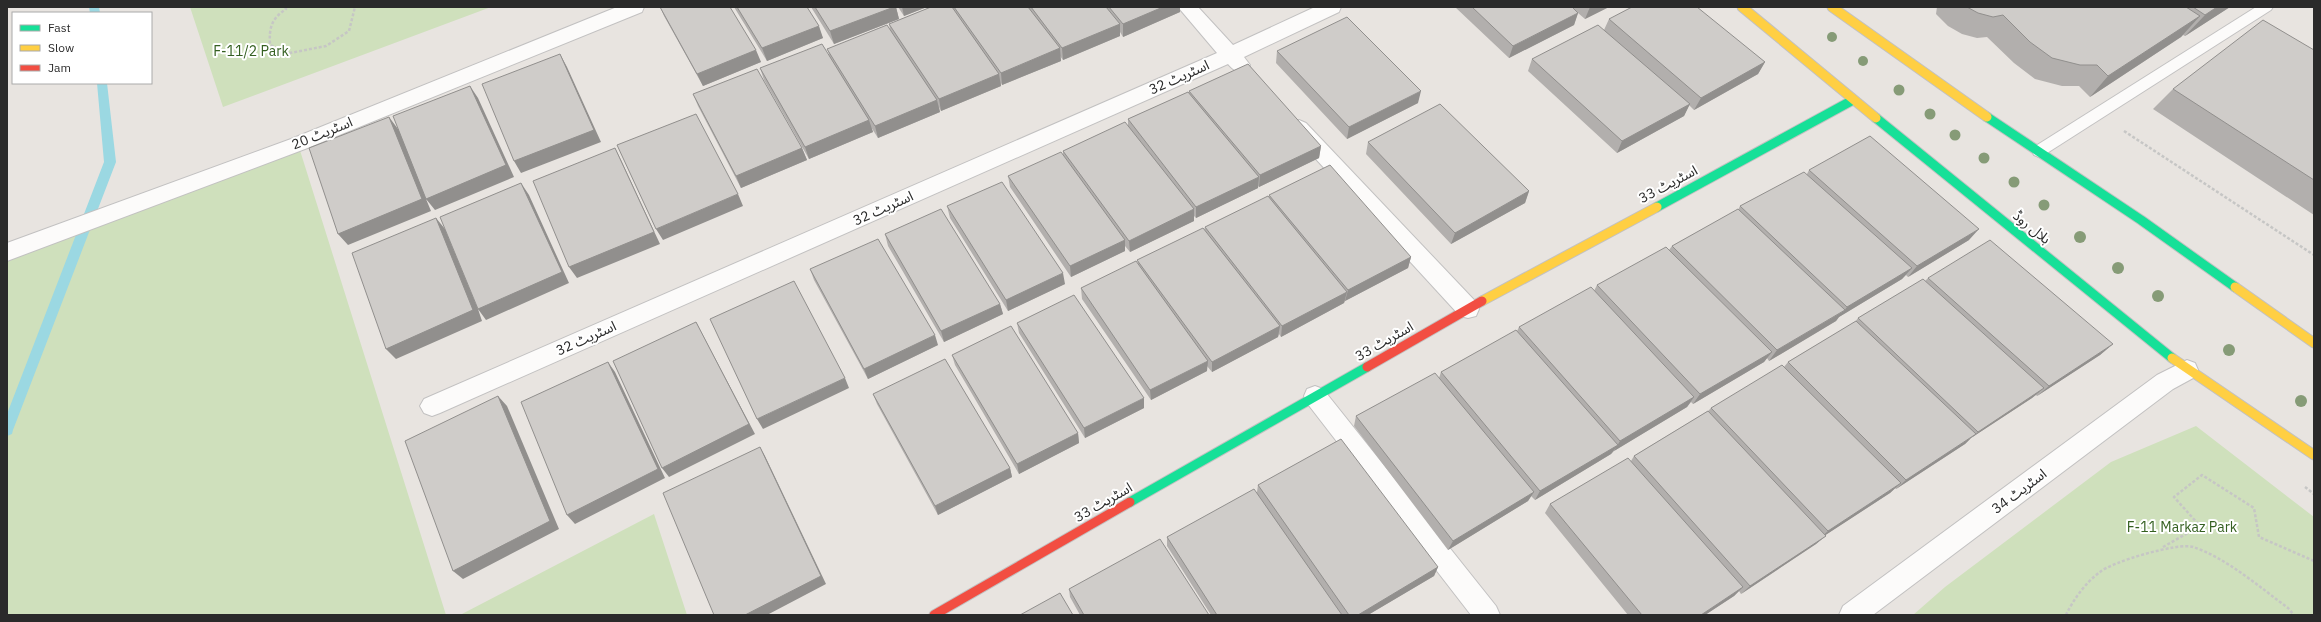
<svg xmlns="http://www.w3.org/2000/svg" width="2321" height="622" font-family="'IBM Plex Sans','Noto Sans Arabic',sans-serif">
  <rect width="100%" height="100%" fill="#e8e4e0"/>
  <!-- green -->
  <path fill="#cfe0bc" d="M190 7H491L223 107Z
    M298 144 446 615H7V256Z
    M2196 426 2314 517V615H1913L1945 587 2111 462Z
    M654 514 687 615H460Z"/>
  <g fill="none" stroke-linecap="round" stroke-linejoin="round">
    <!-- stream -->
    <path fill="#9bd8e2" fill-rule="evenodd" d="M89 7H99L100 13H90Z
      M97 83H107L116 162 13 430 12 434 7 436V414L104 162Z"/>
    <defs>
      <path id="lane" d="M2256 7H2273L2271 10 2044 155 2039 157 2034 155 2032 151 2034 147Z"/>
      <path id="street" d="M617 7H644L642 12 305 149 7 261V243L291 139Z
        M1178 7H1198L1233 45 1315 7H1341L1339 12 1244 57 1250 65 1247 70C1238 73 1234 71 1228 64L440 413 432 416 424 413 420 406 424 399 1217 53Z
        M1299 120 1306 123 1476 302 1479 309 1476 316 1468 318 1460 316 1292 133 1289 128 1292 123Z
        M2187 360 2195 363 2198 370 2195 377 2173 389 1873 615H1839L1843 606 2157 375Z
        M1315 386 1323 389 1496 606 1500 615H1471L1307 403 1304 396 1307 389Z"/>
      <path id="fast" d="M1987 117 2141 220 2235 287
        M1876 118 2172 358
        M1657 207 1853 100
        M1130 502 1367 367"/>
      <path id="slow" d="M1742 7 1876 118
        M1832 7 1987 117
        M2235 287 2314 343
        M1482 301 1657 207
        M2172 358 2314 455"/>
      <path id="jam" d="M1367 367 1482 301
        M934 615 1130 502"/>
    </defs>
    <!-- lane casing -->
    <use href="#lane" stroke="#c2c1c1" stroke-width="2"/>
    <!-- street casing -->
    <use href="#street" stroke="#c2c1c1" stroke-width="2"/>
    <!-- fast casing -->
    <use href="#fast" stroke="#c2c1c1" stroke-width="11"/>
    <!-- slow casing -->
    <use href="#slow" stroke="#c2c1c1" stroke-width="11"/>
    <!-- jam casing -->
    <use href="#jam" stroke="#c2c1c1" stroke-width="11"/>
    <!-- path -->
    <path stroke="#c6c6c5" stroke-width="2.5" stroke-dasharray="3 2" stroke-linecap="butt" d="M285 7 286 9C271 19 269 28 270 45L290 53 326 46 349 31 355 7
      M2124 131 2314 255
      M2305 487 2314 494
      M2163 547 2200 526 2174 497 2202 475 2254 508 2259 537 2314 561
      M2066 615C2073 600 2086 582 2100 572 2111 562 2179 542 2193 547 2225 557 2261 588 2288 608L2294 615"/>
    <!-- lane -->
    <use href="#lane" fill="#fcfbfa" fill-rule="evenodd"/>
    <!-- street -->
    <use href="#street" fill="#fcfbfa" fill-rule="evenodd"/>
    <!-- fast -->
    <use href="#fast" stroke="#16e098" stroke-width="9"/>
    <!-- slow -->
    <use href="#slow" stroke="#ffcf43" stroke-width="9"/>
    <!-- jam -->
    <use href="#jam" stroke="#f24e42" stroke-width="9"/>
  </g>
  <!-- trees -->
  <g fill="#869b77">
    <circle cx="1832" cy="37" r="5"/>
    <circle cx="1863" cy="61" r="5"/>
    <circle cx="1899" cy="90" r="5.5"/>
    <circle cx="1930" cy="114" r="5.5"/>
    <circle cx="1955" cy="135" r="5.5"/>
    <circle cx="1984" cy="158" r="5.5"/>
    <circle cx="2014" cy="182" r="5.5"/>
    <circle cx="2044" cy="205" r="5.5"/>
    <circle cx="2080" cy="237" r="6"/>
    <circle cx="2118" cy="268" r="6"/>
    <circle cx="2158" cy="296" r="6"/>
    <circle cx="2229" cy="350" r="6"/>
    <circle cx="2301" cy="401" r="6"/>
  </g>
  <!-- wall -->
  <path fill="#b2afad" d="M660 7H730L761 62 703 86 664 16Z
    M734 7H807L823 38 767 61Z
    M811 7H896L899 19 834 44Z
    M898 7H927L904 16Z
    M931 7H1180V12L1123 37 1120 32V36L1063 60 1060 56 1061 61 1002 85 1001 83V86L941 111 939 107 940 112 878 138 871 127 873 132 809 159 764 80 760 68 829 54 827 49 890 29 889 24Z
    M1455 7H1609L1585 19 1578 13 1574 25 1509 58Z
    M1937 7H2230L2185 36 2183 35 2181 37 2090 97 2079 86H2062L2035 79 2014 63 1987 37 1977 38 1962 34 1948 26 1936 14Z
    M1609 19 1765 62 1758 74 1694 110 1689 105 1684 116 1617 153 1528 71 1532 59 1604 30Z
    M2314 50V215L2153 109 2173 89Z
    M1277 51 1418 103 1347 139 1276 63Z
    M1189 91 1321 146 1319 158 1259 187 1258 186V188L1196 218 1194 216V221L1130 252 1125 246V251L1071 277 1010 187 1008 176 1063 154V151L1128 125V119L1189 92Z
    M693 94 802 148 807 160 741 188 698 106Z
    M1368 142 1529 191 1525 203 1451 244 1366 154Z
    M1809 170 1969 240 1908 277 1906 275 1902 279 1839 317 1836 321 1769 361 1767 358 1764 362 1693 404 1691 402 1687 407 1614 451 1611 454 1535 500 1531 496 1528 501 1448 550 1354 426 1356 416 1439 378 1441 372 1517 331 1519 327 1594 291 1597 285 1669 250 1672 246 1738 210 1740 206 1807 174Z
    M1269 195 1411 257 1408 268 1345 301 1344 303 1281 337 1279 334 1278 337 1212 372 1207 366V371L1151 400 1082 299 1081 288 1138 263 1137 260 1204 230 1205 227 1269 197Z
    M947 206 1065 284 1008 311 950 218Z
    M885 234 1000 304 1003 314 944 342 888 246Z
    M810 269 938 345 868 379 814 280Z
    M1928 278 2113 344 2100 355 2037 396 2036 395 2032 398 1971 438 1965 444 1896 489 1895 488 1890 493 1825 535 1816 544 1741 594 1739 591 1734 596 1705 615H1628L1545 513 1550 504 1631 461 1634 456 1708 411 1711 408 1784 367 1788 362 1855 322 1858 318 1925 281Z
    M1017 323 1144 408 1085 438 1019 333Z
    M952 355 1078 433 1079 443 1019 474 955 365Z
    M873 394 1010 468 1012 477 938 515 877 404Z
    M1258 485 1438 567 1434 576 1368 615H1211L1167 546V537L1257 492Z
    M1069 589 1209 615H1080L1070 597Z"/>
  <!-- shaded-wall -->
  <path fill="#918f8d" d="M894 7H896L899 19 834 44 830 31Z
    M902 7H927L904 16Z
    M1163 7H1180V12L1123 37V24Z
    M1590 7H1609L1585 19Z
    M2217 7H2230L2185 36 2205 15Z
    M1578 13 1574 25 1509 58 1513 46Z
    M2200 16 2181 37 2090 97 2108 76Z
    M1120 24V36L1063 60 1062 48Z
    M819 26 823 38 767 61 762 48Z
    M1060 48 1061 61 1002 85 1001 73Z
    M756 50 761 62 703 86 697 74Z
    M560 54 567 67 601 142 521 173 514 161Z
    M1765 62 1758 74 1694 110 1701 98Z
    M999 74 1001 86 941 111 939 99Z
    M470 86 478 98 514 177 435 210 426 199 431 211 348 245 338 234 389 117 398 129Z
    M1421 91 1418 103 1347 139 1349 127Z
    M937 100 940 112 878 138 875 126Z
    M1690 104 1684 116 1617 153 1622 141Z
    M869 120 873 132 809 159 805 147Z
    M1321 146 1319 158 1259 187 1260 175Z
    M615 148 621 160 660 244 577 278 569 267Z
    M802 148 807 160 741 188 736 176Z
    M1259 177 1258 188 1196 218V207Z
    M521 183 529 195 569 283 486 320 478 309 482 321 396 359 386 349 436 218 445 229 478 309Z
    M1529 191 1525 203 1451 244 1455 233Z
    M738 194 743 206 663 240 656 229Z
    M1194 209V221L1130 252 1129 241Z
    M1979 229 1969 240 1908 277 1917 266Z
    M1125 240V251L1071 277 1070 266Z
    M1411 257 1408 268 1345 301 1348 290Z
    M1912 268 1902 279 1839 317 1836 321 1769 361 1777 350 1844 311 1847 307Z
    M1063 273 1065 284 1008 311 1006 300Z
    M1347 292 1344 303 1281 337 1282 326Z
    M1000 304 1003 314 944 342 941 331Z
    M696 322 755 434 669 477 662 468Z
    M1280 326 1278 337 1212 372V362Z
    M935 335 938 345 868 379 864 369Z
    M2113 344 2100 355 2037 396 2049 386Z
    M1772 352 1764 362 1693 404 1700 394Z
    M1208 361 1207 371 1151 400 1150 390Z
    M608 362 615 372 665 478 575 524 567 515Z
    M845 378 849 388 763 429 757 419Z
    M2044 388 2032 398 1971 438 1965 444 1896 489 1906 480 1972 437 1978 432Z
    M498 396 507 406 559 529 463 579 453 571Z
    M1694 397 1687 407 1614 451 1620 441Z
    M1144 398V408L1085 438 1084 428Z
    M1078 433 1079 443 1019 474 1017 464Z
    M1618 445 1611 454 1535 500 1540 491Z
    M760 447 765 456 826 584 767 615H745Z
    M1010 468 1012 477 938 515 935 506Z
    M1901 483 1890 493 1818 540 1828 531Z
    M1534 492 1528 501 1448 550 1453 541Z
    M1826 536 1816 544 1741 594 1750 586Z
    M1438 567 1434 576 1368 615H1358Z
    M1743 587 1734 596 1705 615H1701Z"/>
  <!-- building -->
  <path fill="#cfccc9" stroke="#918f8d" d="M660 7H730L756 50 697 74Z
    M737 7H807L819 26 762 48Z
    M815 7H894L830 31Z
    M931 7H952L999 74 939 99 889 24Z
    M954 7H1028L1060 48 1001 73Z
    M1031 7H1106L1120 24 1062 48Z
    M1109 7H1163L1123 24Z
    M1472 7H1572L1578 13 1513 46Z
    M1632 7H1697L1765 62 1701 98 1609 19Z
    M1967 7H2186L2200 16 2108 76 2097 65H2080L2052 58 2030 42 2003 15 1993 17 1978 13Z
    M2193 7H2217L2205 15Z
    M1347 17 1421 91 1349 127 1277 51Z
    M2263 20 2314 50V180L2173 89Z
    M887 25 937 100 875 126 827 49Z
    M1598 25 1690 104 1622 141 1532 59Z
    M822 44 869 120 805 147 760 68Z
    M560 54 594 130 514 161 482 84Z
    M1248 64 1321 146 1260 175 1189 91Z
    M757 69 802 148 736 176 693 94Z
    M470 86 506 165 426 199 393 116Z
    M1188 92 1259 177 1196 207 1128 119Z
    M1440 104 1529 191 1455 233 1368 142Z
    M696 114 738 194 656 229 617 145Z
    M389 117 422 199 338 234 309 148Z
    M1125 122 1194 209 1129 241 1063 151Z
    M1870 136 1979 229 1917 266 1809 170Z
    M615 148 654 232 569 267 533 181Z
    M1061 152 1125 240 1070 266 1008 176Z
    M1330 165 1411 257 1348 290 1269 195Z
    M1804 172 1912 268 1847 307 1740 206Z
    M1002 182 1063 273 1006 300 947 206Z
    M521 183 562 272 478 309 440 217Z
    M1268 196 1347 292 1282 326 1205 227Z
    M941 209 1000 304 941 331 885 234Z
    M1738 209 1845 310 1777 350 1672 246Z
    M436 218 473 310 386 349 352 253Z
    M1203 228 1280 326 1212 362 1137 260Z
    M878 239 935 335 864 369 810 269Z
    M1990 240 2113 344 2049 386 1928 278Z
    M1666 247 1772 352 1700 394 1597 285Z
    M1136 261 1208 361 1150 390 1081 288Z
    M1923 279 2044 388 1978 432 1858 318Z
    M794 281 845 378 757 419 710 319Z
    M1591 287 1694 397 1620 441 1519 327Z
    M1074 295 1144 398 1084 428 1017 323Z
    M1856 321 1976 434 1906 480 1788 362Z
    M696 322 749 424 662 468 613 361Z
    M1011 326 1078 433 1017 464 952 355Z
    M1516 330 1618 445 1540 491 1441 372Z
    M945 359 1010 468 935 506 873 394Z
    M608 362 658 469 567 515 521 402Z
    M1782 365 1901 483 1828 531 1711 408Z
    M1435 373 1534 492 1453 541 1356 416Z
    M498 396 550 521 453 571 405 441Z
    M1708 411 1826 536 1750 586 1634 456Z
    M1341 439 1438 567 1358 615H1349L1258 485Z
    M760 447 821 576 745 615H714L663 493Z
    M1628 458 1743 587 1701 615H1642L1550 504Z
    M1254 489 1342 615H1217L1167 537Z
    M1160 539 1209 615H1084L1069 589Z
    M1060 593 1073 615H1020Z"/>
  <g text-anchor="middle" stroke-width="4" stroke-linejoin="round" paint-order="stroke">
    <!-- park labels -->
    <g font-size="14" fill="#356021" stroke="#fff">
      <text x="251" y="56">F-11/2 Park</text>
      <text x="2182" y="532">F-11 Markaz Park</text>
    </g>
    <!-- street labels -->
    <g font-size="14" fill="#2a2a2a" stroke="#fff">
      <text transform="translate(1179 77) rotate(-24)" y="5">اسٹریٹ 32</text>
      <text transform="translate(322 133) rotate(-22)" y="5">اسٹریٹ 20</text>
      <text transform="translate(1668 184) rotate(-28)" y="5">اسٹریٹ 33</text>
      <text transform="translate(883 208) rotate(-24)" y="5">اسٹریٹ 32</text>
      <text transform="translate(2032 227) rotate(39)" y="5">ہلال روڈ</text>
      <text transform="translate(586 338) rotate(-24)" y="5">اسٹریٹ 32</text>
      <text transform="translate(1384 341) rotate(-30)" y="5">اسٹریٹ 33</text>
      <text transform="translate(2019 491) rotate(-37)" y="5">اسٹریٹ 34</text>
      <text transform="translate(1103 502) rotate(-30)" y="5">اسٹریٹ 33</text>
    </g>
  </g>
  <!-- border -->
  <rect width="2321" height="622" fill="none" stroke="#2a2a2a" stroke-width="16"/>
  <!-- legend -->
  <rect x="12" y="12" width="140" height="72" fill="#ffffff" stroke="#aaaaaa"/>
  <rect x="20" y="25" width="20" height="6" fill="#16e098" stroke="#aaaaaa"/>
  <text x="48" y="32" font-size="12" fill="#2a2a2a">Fast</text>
  <rect x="20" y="45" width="20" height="6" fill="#ffcf43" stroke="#aaaaaa"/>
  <text x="48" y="52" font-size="12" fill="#2a2a2a">Slow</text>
  <rect x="20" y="65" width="20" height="6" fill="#f24e42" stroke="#aaaaaa"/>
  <text x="48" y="72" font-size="12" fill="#2a2a2a">Jam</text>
</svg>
